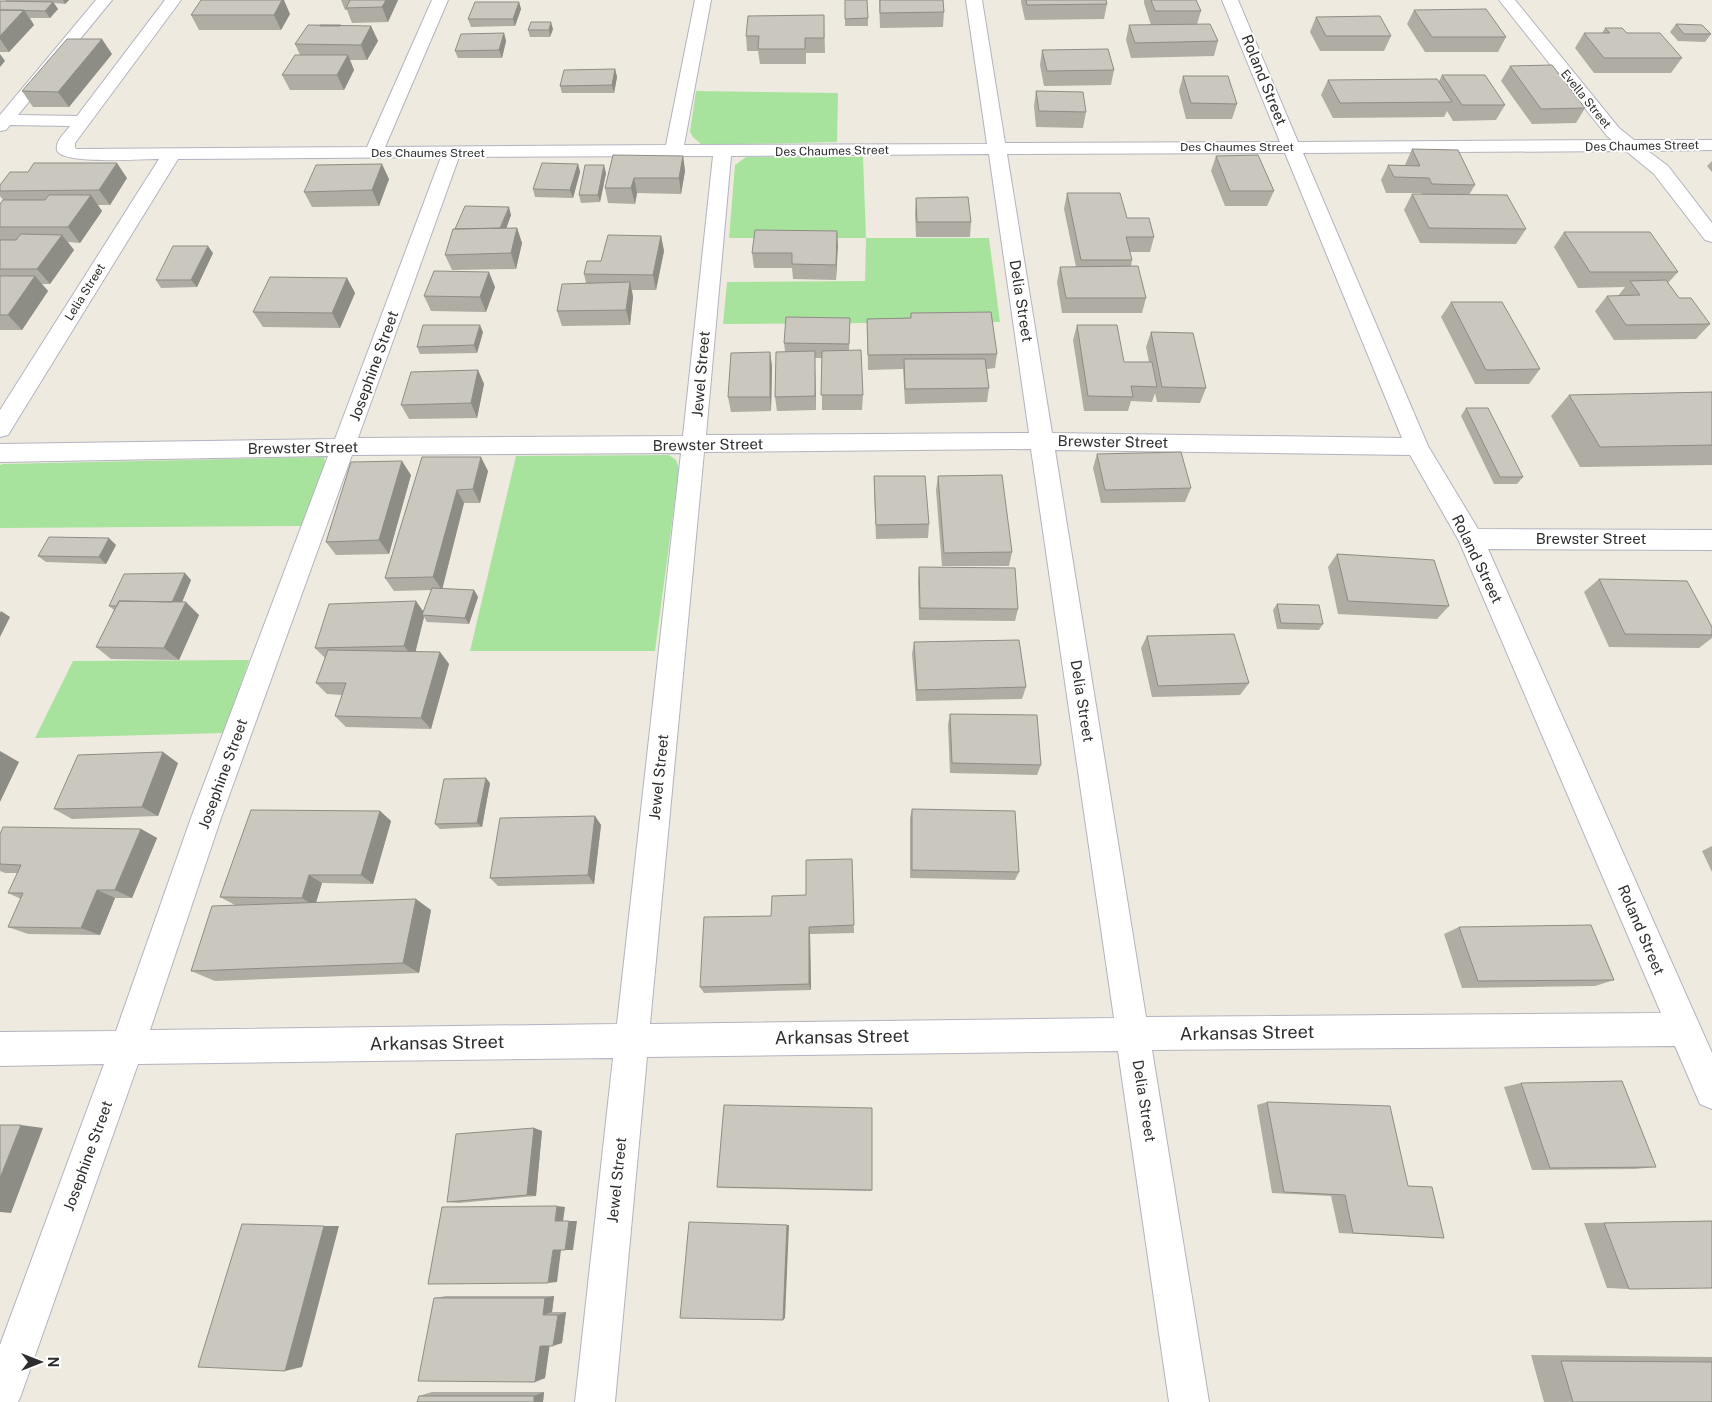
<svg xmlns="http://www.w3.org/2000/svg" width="1712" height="1402" font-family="'Public Sans',sans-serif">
  <rect width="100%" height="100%" fill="#eeeadf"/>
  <!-- green -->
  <path fill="#a8e39d" d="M696 91 838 93 837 142 702 145 693 137 690 132Z
    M746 157H863L866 238H989L1000 322 723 324 727 282 865 281 866 238H729L735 165Z
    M669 455 676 460 679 469 655 651H470L516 456Z
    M324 457 326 467 302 526 0 528V465L3 464Z
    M249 660 224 733 35 738 73 661Z"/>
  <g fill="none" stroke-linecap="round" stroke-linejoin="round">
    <defs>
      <path id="street" d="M96 0H112L18 115 77 116 165 0H181L75 143V148L77 149 367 147 432 0H448L385 147 666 145 695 0H711L684 145 987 144 966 0H982L1005 143 1280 142 1222 0H1238L1298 142 1612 140 1607 136 1499 0H1515L1619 128 1634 140H1712V150L1648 151 1668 166 1712 223V242L1705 240 1654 174 1626 151 1303 153 1428 446 1478 529 1712 530V550L1488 549 1712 1053V1109L1700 1104 1675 1046 1152 1050 1209 1402H1169L1118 1051 647 1057 615 1402H575L613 1058 138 1064 20 1398 18 1402H0V1345L104 1064 0 1066V1032L116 1031 191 818 328 456 0 462V444L335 439 441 157 178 159 8 435 0 437V410L159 159C144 159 60 165 57 150 55 141 65 133 70 126L10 125 6 130 0 131V115ZM1285 153 1402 438 1052 433 1007 154ZM989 154 1029 433 706 435 731 156ZM669 156H713L683 436 358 438 459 157ZM1031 449 1114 1018 650 1024 704 452ZM1055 450 1410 455 1459 541 1661 1013 1146 1017ZM681 453 617 1024 150 1030 221 818 352 455Z"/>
    </defs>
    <!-- street casing -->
    <use href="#street" stroke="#b3b3c0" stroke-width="2"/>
    <!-- street -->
    <use href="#street" fill="#fff" fill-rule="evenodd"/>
  </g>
  <!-- wall -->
  <path fill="#aeaca3" d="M5 0H69L65 4 54 3 58 9 50 18H30L34 25 9 52H0V1H6Z
    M341 0H398L388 22 352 23 347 10H345Z
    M845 0 868 18V26H845Z
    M879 0H943L944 12 943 27 880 28Z
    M1021 0H1106L1107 4 1104 19 1025 20 1021 2Z
    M1144 0H1196L1201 11 1197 24 1218 41 1214 56 1131 58 1126 40 1129 25H1151L1144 3Z
    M519 2 521 9 515 26 471 27 468 19Z
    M1414 10 1506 37 1498 52H1425L1407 24Z
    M290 14 281 30H199L191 15Z
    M824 15 825 53H806V64H760L758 51H747L746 36Z
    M1316 17 1391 36 1384 51H1320L1310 32Z
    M1676 24 1711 34 1705 42 1678 41 1670 32Z
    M342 26H371L378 41 367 60H350L354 70 344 90H290L282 75 300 55 295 44Z
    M1605 28 1627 33 1682 58 1671 73H1594L1575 48 1584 33H1602Z
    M553 29 550 37H530L528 30Z
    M504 33 506 41 502 58H458L455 51Z
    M1042 50 1114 70 1111 85 1044 86 1040 65Z
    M112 54 69 107H33L22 91Z
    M1510 66 1585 108 1576 123 1532 124 1501 81Z
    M615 69 617 77 614 93H562L560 86Z
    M1442 75 1505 105 1496 120 1453 121 1447 111 1444 117 1333 118 1321 95 1328 80 1439 81Z
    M1183 76 1237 104 1232 119H1186L1179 91Z
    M1036 91 1086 112 1083 128 1036 127 1034 106Z
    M1412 149 1475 185 1469 195 1526 229 1516 244 1420 243 1404 210 1412 194 1422 195 1421 193H1386L1381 180 1388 165H1405Z
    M683 156 685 171 681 194 637 193 635 204 608 203 605 188Z
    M1216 156 1274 191 1267 206H1225L1211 171Z
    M1712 161V172L1707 166Z
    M578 164 580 172 573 198 535 197 533 189Z
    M606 173 600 202 581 203 579 195Z
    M127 178 110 205H98L102 211 80 243 68 242 74 250 50 284H42L48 291 22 330H0V204L3 200 0 196V185Z
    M389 179 379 206 312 207 304 192Z
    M1067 193 1127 218 1154 237 1150 252H1130L1132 260 1131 266 1146 298 1142 313H1062L1057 282 1060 267H1076L1064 209Z
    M916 198 971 222 970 237H916L915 213Z
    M511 215 506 228H517L522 243 516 269 452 270 445 255 455 229Z
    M837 231 836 280 793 279 792 268H754L752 253Z
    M1564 232 1678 272 1668 283 1679 298 1710 324 1696 339 1614 340 1595 311 1607 296H1618L1625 287 1578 288 1554 247Z
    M661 236 664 251 656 290H632L633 297 630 325 562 326 557 311 586 283 584 274 601 261Z
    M213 253 197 287 161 288 156 280Z
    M347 278 355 293 340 328 263 327 253 312Z
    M495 287 486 312 431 311 424 296Z
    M1451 302 1540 369 1529 384H1475L1441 317Z
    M911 313 997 354 995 368 987 369 989 388 987 402 905 404 903 369 868 370 867 319 910 318Z
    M850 318 849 351 863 395 862 410H822V358H815L816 410 777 411 775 397 785 351 784 343Z
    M1077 325 1124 362H1149L1146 347 1151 332 1206 388 1200 403 1157 402 1155 393 1152 402 1131 401 1128 411H1084L1073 340Z
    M483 332 477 353 420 354 417 347Z
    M770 352 772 367 771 411 731 412 728 397Z
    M478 370 484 384 477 418 409 419 401 405Z
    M1712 392V465L1580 467 1551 416 1569 395Z
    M1466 408 1523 477 1517 484H1494L1461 416Z
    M1097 454 1191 488 1185 502 1101 503 1093 468Z
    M422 457 488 471 480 503H464L442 589 474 590 478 597 469 624 427 622 424 617 415 652H440L449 664 431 729 346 727 335 716 342 695 327 694 316 683 325 658 315 648 416 601 423 612 431 590 394 591 385 578Z
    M411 475 389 554 336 555 326 542Z
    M874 476 929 524 928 538 876 539 874 490Z
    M938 476 1012 552 1009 566H942L936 490Z
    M116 545 106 564 46 562 38 556Z
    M1337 554 1449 606 1437 619 1338 614 1328 567Z
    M919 567 1018 609 1015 621 919 620 918 580Z
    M1599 579 1712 627V638L1699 648 1609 647 1584 592Z
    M191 580 182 602 199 615 179 660 111 659 96 647 114 610 109 606Z
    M1277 604 1323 624 1319 630 1277 629 1273 610Z
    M1147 636 1249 683 1240 695 1152 697 1141 648Z
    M914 642 1026 687 1022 699 916 701 912 654Z
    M950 714 1041 765 1037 775 950 773 948 725Z
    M178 763 158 816 72 819 54 809Z
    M490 783 482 827 440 829 435 824Z
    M912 809 1019 872 1015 880 910 878V818Z
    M380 811 391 821 373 884 322 883 316 902 431 910 419 973 215 981 191 971 235 905 220 897Z
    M595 816 601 825 594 884 498 886 490 878Z
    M141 829 157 838 132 898H115L100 935 28 934 8 927 21 899 8 893 18 873H5L0 871V834Z
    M1712 846V872L1702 851Z
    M852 859 854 933 810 934 811 990 704 993 700 987 771 916 806 895Z
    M1459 927 1614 980 1595 986 1462 988 1444 934Z
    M1521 1083 1656 1167 1635 1169 1532 1170 1504 1087Z
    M1267 1102 1408 1186 1444 1238 1339 1233 1331 1196 1272 1193 1257 1105Z
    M534 1128 542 1131 536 1196 459 1203 447 1202Z
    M717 1187 872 1190 871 1191 721 1188Z
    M1712 1221 1629 1289 1607 1288 1584 1223Z
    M446 1296H554L552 1312H566L562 1343 549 1346 545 1378 535 1382 434 1298Z
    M1531 1355 1712 1357V1402H1544Z
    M432 1392H544L543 1402 419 1396Z"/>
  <!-- shaded-wall -->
  <path fill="#8d8c85" d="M63 0H69L65 4Z
    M282 0H284L290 14 281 30 274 15Z
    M386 0H398L388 22 382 7Z
    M53 2 58 9 50 18 45 11Z
    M519 2 521 9 515 26 513 19Z
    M24 10 34 25 9 52 0 39V36Z
    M551 22 553 29 550 37 549 30Z
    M371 26 378 41 367 60 361 45Z
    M504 33 506 41 502 58 499 50Z
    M102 39 112 54 69 107 58 92Z
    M0 54 5 61 0 67Z
    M348 55 354 70 344 90 337 75Z
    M615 69 617 77 614 93 612 85Z
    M683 156 685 171 681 194 679 178Z
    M117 163 127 178 110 205 99 190Z
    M382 164 389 179 379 206 372 190Z
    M578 164 580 172 573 198 570 190Z
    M604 165 606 173 600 202 598 195Z
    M634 178 637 193 635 204 631 188Z
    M91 195 102 211 80 243 68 227Z
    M509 207 511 215 503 238 500 230Z
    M517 228 522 243 516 269 511 253Z
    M837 231 838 246 836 280V265Z
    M62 235 74 250 50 284 37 269Z
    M661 236 664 251 656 290 653 275Z
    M208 246 213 253 197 287 191 280Z
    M489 272 495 287 486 312 480 297Z
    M35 276 48 291 22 330 8 315Z
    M347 278 355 293 340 328 332 313Z
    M630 282 633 297 630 325 626 310Z
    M480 325 483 332 477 353 474 345Z
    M815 351V366L816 410 815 396Z
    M770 352 772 367 771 411 770 397Z
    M478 370 484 384 477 418 471 403Z
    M481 457 488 471 480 503 473 489Z
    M402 461 411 475 389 554 379 540Z
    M457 490 464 503 442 590 433 577Z
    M109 538 116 545 106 564 99 557Z
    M185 573 191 580 178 612 171 606Z
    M474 590 478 597 469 624 465 618Z
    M416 601 425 614 422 615 424 617 414 658 404 646Z
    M186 602 199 615 179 660 164 648Z
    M1 611 10 617 0 637V613Z
    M440 652 449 664 431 729 421 718Z
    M0 751 19 762 0 802Z
    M163 752 178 763 158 816 142 807Z
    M486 778 490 783 482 827 477 823Z
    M380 811 391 821 373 884 361 875Z
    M595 816 601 825 594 884 588 875Z
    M141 829 157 838 132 898 115 890Z
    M309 875 322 883 315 906 302 898Z
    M97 890 115 898 100 935 81 928Z
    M416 899 431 910 419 973 403 963Z
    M809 927 810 934 811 990 809 984Z
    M21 1125 43 1128 11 1213 0 1212V1178Z
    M534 1128 542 1131 536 1196 527 1195Z
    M557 1206 565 1207 563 1221H555Z
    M569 1221H577L573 1250H565Z
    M787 1225H789L785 1318 783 1320Z
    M324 1226H339L302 1367 285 1371Z
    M553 1250H561L557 1282 548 1283Z
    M554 1296 552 1312 543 1315 545 1298Z
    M566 1312 562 1343 553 1346 558 1315Z
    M550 1343 545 1378 535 1382 540 1346Z
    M544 1392 543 1402H534V1396Z"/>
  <!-- building -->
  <path fill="#cac8be" stroke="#8d8c85" d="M201 0H282L274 15H191Z
    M350 0H386L382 7 346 8Z
    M845 0H867L868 18 845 19Z
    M880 0H943L944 12 880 13Z
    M1026 0H1106L1107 4 1027 5Z
    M1151 0H1196L1201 11H1155Z
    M0 1 53 2 45 11 0 10Z
    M475 2H519L513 19H468Z
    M1486 9 1506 37H1432L1414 10Z
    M0 10H24L0 36Z
    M824 15V38H805V49H758L759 36H746L748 16Z
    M1380 16 1391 36H1326L1316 17Z
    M531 22H551L549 30H528Z
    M1210 24 1218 41 1135 43 1129 25Z
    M1676 24 1702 25 1711 34H1684Z
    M308 25 371 26 361 45 295 44Z
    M320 25H341L340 26H320Z
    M1605 28H1622L1627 33H1660L1682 58H1604L1584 33H1610Z
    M504 33 499 50 455 51 461 34Z
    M67 39H102L58 92 22 91Z
    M1108 49 1114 70 1047 71 1042 50Z
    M295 55H348L337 75H282Z
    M1552 65 1585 108 1541 109 1510 66Z
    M615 69 612 85 560 86 564 70Z
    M1442 75H1485L1505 105H1462Z
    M1183 76H1228L1237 104 1191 103Z
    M1437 79 1452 102 1340 103 1328 80Z
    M1036 91 1083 92 1086 112 1039 111Z
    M1412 149 1458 150 1475 185 1432 184 1429 178 1394 177 1388 165 1420 166Z
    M613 155 683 156 679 178H634L631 188H605Z
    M1258 155 1274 191H1230L1216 156Z
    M34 163H117L99 190 0 191V185L10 172H28Z
    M542 163 578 164 570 190 533 189Z
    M382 164 372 190 304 192 316 165Z
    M585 165H604L598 195H579Z
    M1067 193H1120L1127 218H1149L1154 237H1126L1132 260H1081Z
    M1412 194 1507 195 1526 229 1429 228Z
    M49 195H91L68 227H0V204L3 200H45Z
    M968 197 971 222H917L916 198Z
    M465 206 509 207 500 228 455 229Z
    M517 228 511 253 445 255 453 229Z
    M755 230 837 231 836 265 792 264V253H752Z
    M1564 232H1650L1678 272H1590Z
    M21 234 62 235 37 269H0V240H16Z
    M608 235 661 236 653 275 584 274 587 261H601Z
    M173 246H208L191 280H156Z
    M1138 266 1146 298H1066L1060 267Z
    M434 271 489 272 480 297 424 296Z
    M0 276H35L8 315H0Z
    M270 277 347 278 332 313 253 312Z
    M1666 280 1679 298H1691L1710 324 1626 325 1607 296 1640 295 1630 281Z
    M630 282 626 310 557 311 562 284Z
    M1451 302H1502L1540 369 1486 370Z
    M991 312 997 354 868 355 867 319 911 318V313Z
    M786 317 850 318 849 344 784 343Z
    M423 325H480L474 345 417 347Z
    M1077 325H1117L1124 362H1152L1157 387 1131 386 1133 397 1088 396Z
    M1151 332 1193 333 1206 388 1162 387Z
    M861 350 863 395H821L822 351Z
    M815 351V396L775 397 776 352Z
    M770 352V397H728L731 353Z
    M904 359H985L989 388 905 389Z
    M478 370 471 403 401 405 411 372Z
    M1712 392V445L1600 447 1569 395Z
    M1466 408H1488L1523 477H1500Z
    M1181 452 1191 488 1105 490 1097 454Z
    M422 457H481L473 489 457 490 433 577 385 578Z
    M402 461 379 540 326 542 351 462Z
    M1002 475 1012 552 944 553 938 476Z
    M874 476H925L929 524 876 525Z
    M49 537 109 538 99 557 38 556Z
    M1337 554 1434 560 1449 606 1348 601Z
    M919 567 1015 568 1018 609 920 608Z
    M185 573 172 602 119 601 117 606H109L124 574Z
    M1599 579 1687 581 1712 627V635L1625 634Z
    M432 588 474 590 465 618 422 615Z
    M119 601 186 602 164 648 96 647Z
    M416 601 404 646 315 648 329 604Z
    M1277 604 1319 605 1323 624 1281 623Z
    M1234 634 1249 683 1158 686 1147 636Z
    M1019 640 1026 687 917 690 914 642Z
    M328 650 440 652 421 718 335 716 346 683H316Z
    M950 714 1037 715 1041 765 952 763Z
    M163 752 142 807 54 809 78 755Z
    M486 778 477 823 435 824 444 779Z
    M912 809 1015 811 1019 872 912 870Z
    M251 810 380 811 361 875H309L302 898 220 897Z
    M595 816 588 875 490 878 500 818Z
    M3 827 141 829 115 890H97L81 928 8 927 23 893H8L21 865 0 864V834Z
    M852 859 854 925 809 927V984L700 987 704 917 771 916 772 896 806 895V860Z
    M416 899 403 963 191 971 212 906Z
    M1591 925 1614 980 1478 981 1459 927Z
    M1622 1081 1656 1167 1550 1168 1521 1083Z
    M1267 1102 1390 1106 1408 1186 1432 1187 1444 1238 1353 1233 1345 1195 1284 1192Z
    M724 1105 872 1108V1190L717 1187Z
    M0 1125H21L0 1178Z
    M534 1128 527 1195 447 1202 456 1134Z
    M557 1206 555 1221H569L565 1250H553L548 1283 428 1284 442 1207Z
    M1712 1221V1288L1629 1289 1604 1223Z
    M689 1222 787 1225 783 1320 680 1318Z
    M242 1224 324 1226 285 1371 198 1367Z
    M434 1298H545L543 1315H558L553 1346H540L535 1382 418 1381Z
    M1561 1361 1712 1362V1402H1573Z
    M419 1396H534V1402H417Z"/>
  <g text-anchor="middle" stroke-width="4" stroke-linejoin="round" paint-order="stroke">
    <!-- far-street labels -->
    <g font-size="12" fill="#2d2d2d" stroke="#fff">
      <text transform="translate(1586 99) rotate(51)" y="4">Evella Street</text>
      <text transform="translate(1642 146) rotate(-1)" y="4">Des Chaumes Street</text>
      <text x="1237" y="151">Des Chaumes Street</text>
      <text transform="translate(832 151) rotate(-1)" y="4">Des Chaumes Street</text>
      <text x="428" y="157">Des Chaumes Street</text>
      <text transform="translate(85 292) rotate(-58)" y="4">Lelia Street</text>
    </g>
    <!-- street labels -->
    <g font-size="15" fill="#2d2d2d" stroke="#fff">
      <text transform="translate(1264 80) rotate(68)" y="5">Roland Street</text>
      <text transform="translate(1021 301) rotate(81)" y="5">Delia Street</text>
      <text transform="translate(374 366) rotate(-70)" y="5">Josephine Street</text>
      <text transform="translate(701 374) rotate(-85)" y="5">Jewel Street</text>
      <text transform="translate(1113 442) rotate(1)" y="5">Brewster Street</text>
      <text transform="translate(708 445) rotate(-1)" y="5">Brewster Street</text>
      <text transform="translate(303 448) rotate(-1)" y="5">Brewster Street</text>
      <text x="1591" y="544">Brewster Street</text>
      <text transform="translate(1477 559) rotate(64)" y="5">Roland Street</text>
      <text transform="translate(1082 701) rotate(81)" y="5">Delia Street</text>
      <text transform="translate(223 774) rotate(-70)" y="5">Josephine Street</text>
      <text transform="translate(659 777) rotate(-84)" y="5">Jewel Street</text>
      <text transform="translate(1641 930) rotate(67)" y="5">Roland Street</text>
      <text transform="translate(1144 1101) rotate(81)" y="5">Delia Street</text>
      <text transform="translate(88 1156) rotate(-70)" y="5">Josephine Street</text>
      <text transform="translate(617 1180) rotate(-84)" y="5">Jewel Street</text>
    </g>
    <!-- near-street labels -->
    <g font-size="18" fill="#2d2d2d" stroke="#fff">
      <text transform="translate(1247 1033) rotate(-1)" y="6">Arkansas Street</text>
      <text transform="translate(842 1037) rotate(-1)" y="6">Arkansas Street</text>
      <text transform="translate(437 1043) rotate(-1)" y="6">Arkansas Street</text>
    </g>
  </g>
  <!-- north arrow -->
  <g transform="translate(40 1362) rotate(90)" stroke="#ffffff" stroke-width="4" paint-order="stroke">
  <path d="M0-4L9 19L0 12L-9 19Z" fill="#2d2d2d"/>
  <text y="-8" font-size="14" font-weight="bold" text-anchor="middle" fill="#2d2d2d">N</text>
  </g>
</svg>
